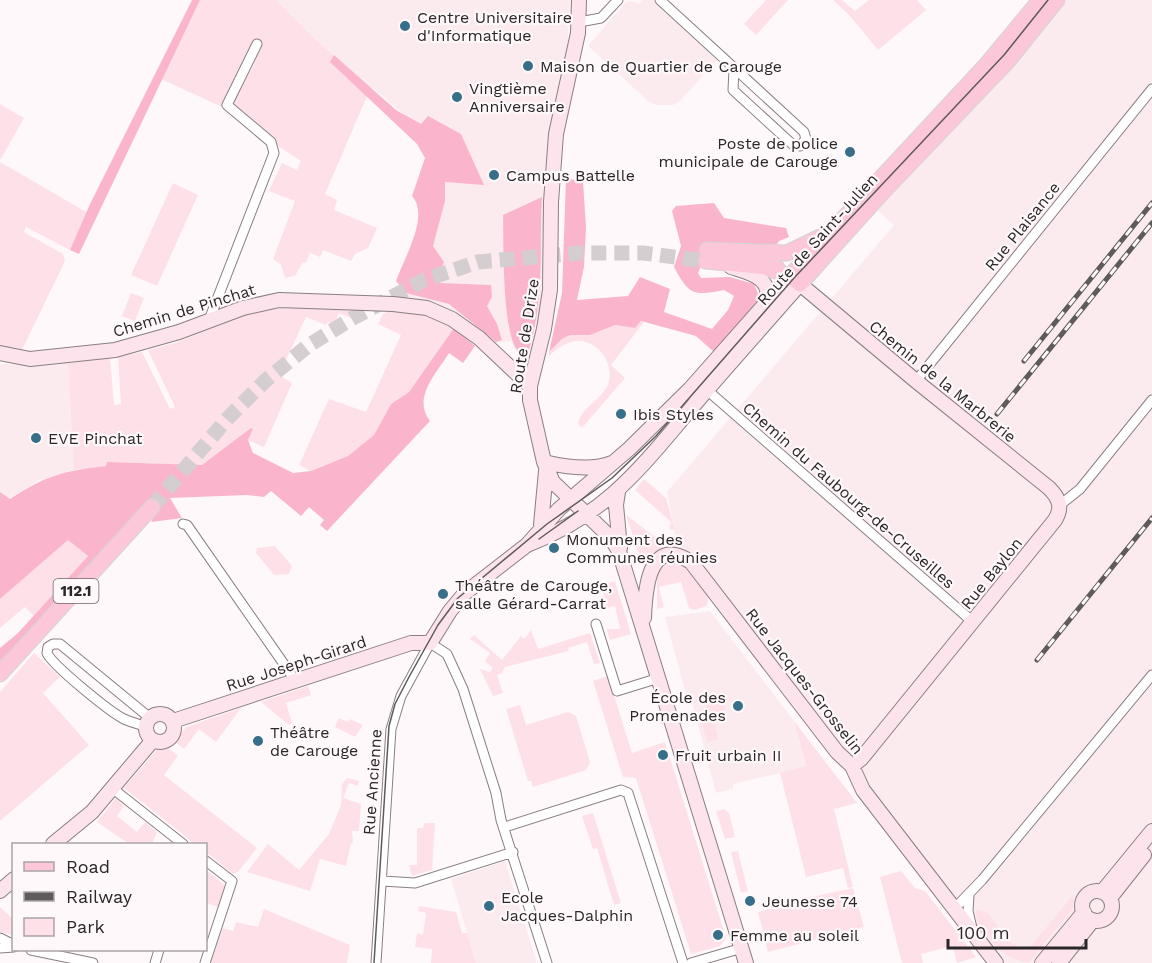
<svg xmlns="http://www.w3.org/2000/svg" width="1152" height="963" font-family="'Work Sans',sans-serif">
  <rect width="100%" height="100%" fill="#fff8fa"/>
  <!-- built -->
  <path fill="#fbebef" d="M276 0H570L568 41 546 162 543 218 544 256 540 306 530 350 527 354H520L515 350 511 341 495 343 456 313 433 302 406 299V290L451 154 316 40Z
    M642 0H653L718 59 680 101 673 105H656L648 101 588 46 626 2 632 1 639 4Z
    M1066 0H1152V963H995L678 548 667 492 894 225 875 208 987 95Z
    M68 363 74 470 39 480 9 499 0 492V364Z
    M710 611 794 721 806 767 733 784V789L716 793 691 698H687L665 617Z
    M505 861 537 963H476L451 879Z"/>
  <!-- green -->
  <path fill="#fde0e8" d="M200 0H276L316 40 371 87 325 194 337 200 334 210 377 228 368 248 355 254 351 261 323 250 320 257 310 253 306 263 303 262 295 276 285 278 281 265 273 259 295 201 269 191 282 163 297 170 301 161 278 146 234 106C234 90 247 79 253 66 256 60 256 53 261 50L259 39 254 40 222 107 161 79Z
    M766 0H788L756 35 744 24Z
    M833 0H842L855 11 869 0H917L926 10 878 50 849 15Z
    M0 104 24 118 1 159 0 158Z
    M0 162 88 213 70 250 26 227 24 232 63 254 65 261 21 352 0 348Z
    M173 183 198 195 157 286 131 275Z
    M131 293 144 298 135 321 122 316Z
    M299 306 353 308 351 318 339 313 334 324 328 322 326 325 306 317 279 375 292 383 264 447 248 440 253 429 202 465 107 462V466L74 470 68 363 110 358 114 405 121 404 118 357 142 352 170 409 175 407 148 350 175 343 253 312Z
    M389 311 418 312 454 328 409 392 391 404 374 435 348 456 311 471 299 465 329 399 366 412 401 335 378 324 383 314Z
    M641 321 644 322 611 365 625 378 582 428 578 424C581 407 602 400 608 384 615 365 599 340 577 341 566 342 558 348 549 356V352L562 339 570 335H590L615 325 635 328Z
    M644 479 666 498 675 530 669 529 671 522 635 490Z
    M626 515 667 546 672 542 681 548 660 551 643 566Z
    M68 540 88 556 34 616 25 607 0 628V599Z
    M275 546 292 566 289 574 274 575 256 553 257 548Z
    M673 563 684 566 708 597 707 606 694 610 689 608 681 582 659 587 664 607 657 609V574L666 564Z
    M615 581 631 634 610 640 607 629H620L615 606 607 608 601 585Z
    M531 630 538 649 590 633 600 663 594 664 587 642 568 648 569 651 505 667 502 673 497 675 503 693 493 696 480 669 490 672 493 668 485 661 490 653 470 639 474 635 502 660 521 636 524 639Z
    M34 653 60 677 43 693 89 745 0 821V692Z
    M608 676 632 753 665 742 726 938 720 946 691 954 636 778 623 777 593 681Z
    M308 686 311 695 286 703 292 723 289 725 261 702Z
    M721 697 725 710 708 714 705 701Z
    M520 705 526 725 568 712 576 716 590 762 586 770 533 787 531 781H528L506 709Z
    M241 708 216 742 199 729 184 749 175 742 186 727Z
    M713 717 718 739 707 742 701 720Z
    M339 718 348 722 350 719 363 725 355 737 335 727Z
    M794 721 857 803 834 809 853 887 848 888 843 868 806 877 780 773 806 766Z
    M160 746 167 747 178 756 164 775 257 848 238 872 233 874 206 852V844H195L124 788Z
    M347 778 359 781 358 786 349 783 343 798 361 804 359 831H352L353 843H351L346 866 320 859 310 891 247 872 268 844 299 870 329 834 341 805 342 784Z
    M116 798 124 806 117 816 137 832 145 822 157 832 152 844H129L97 822Z
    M724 809 729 813 735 837 725 839 716 811Z
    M593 813 621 903 614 905 597 848 593 849 582 816Z
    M425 823H435L432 870 412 876 409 865H417V828H423Z
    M738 851 748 891 741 893 731 852Z
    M206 870 227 887 221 908 206 903Z
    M901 871 915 888 925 891 976 957 957 963 953 946 921 954 923 963H902L880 877Z
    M853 888 864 927 768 952 758 912 779 907V904Z
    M1072 896 1074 900 1072 910 1029 962C1006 962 984 937 976 916V910L987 912 1011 943 1027 951Z
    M419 906 456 912 462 933H467L476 963H431L432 949 415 947 417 933 423 935 426 913 418 911Z
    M0 907 13 919V935L0 932Z
    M264 909 350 945 347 963H210L223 928 233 931 236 922 258 927Z"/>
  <!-- forest -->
  <path fill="#fab5cc" d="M192 0H200L79 254 70 250 90 204Z
    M334 55 396 110 421 124 428 116 461 134 484 185 445 182V201L433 246 444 262 438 276 440 283 491 285 492 297 487 306 497 324 502 340 496 342 449 304 406 293 396 281C404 258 430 216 412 196L425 158 417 144 330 62Z
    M566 178 583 182 586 227 584 267 577 300 628 296 640 277 670 289 664 312 712 329 728 310 734 296 724 290C693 296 689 295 674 267L681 246 672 211 676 206 714 203 724 218 786 228 789 237 779 241 775 248 701 266 698 273 701 278 730 277 754 284 760 298 714 352 696 336 641 321 635 328 615 325 590 335H570L562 339 549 352 562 293Z
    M542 197C539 251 545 296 529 350L520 353C501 339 504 241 503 215Z
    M454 328 475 346 463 363 449 353C436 374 412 398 430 421L327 531 320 525 324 520 309 507 301 516 271 491 264 497 247 495 170 498 182 518 151 522 158 508 0 661V648L18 633 88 556 68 540 0 599V492L10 499C46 475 64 471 106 466L107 462 202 465 251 428 253 429 248 440 253 453 293 473 311 471 348 456 374 435 391 404 409 392Z"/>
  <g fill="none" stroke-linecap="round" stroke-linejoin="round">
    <!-- primary-tunnel -->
    <path stroke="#d5ced0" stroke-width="15" stroke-dasharray="15 8" stroke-linecap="butt" d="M152 507 227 419 265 381 309 345 353 318 424 280 478 262 579 253H643L706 261"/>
    <defs>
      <path id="street" d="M660 0 804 132 806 139 800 146 792 144 733 90 734 69
        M579 22 601 18 618 0
        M209 320 274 153 271 142 227 105 257 44
        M916 381 1152 89
        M707 390 973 622
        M1060 505 1080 489 1152 400
        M183 524 187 525 295 680
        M596 624 617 691 659 678
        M146 727C139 724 130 722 124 719 110 712 52 665 47 653L48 647 53 644H60L150 718
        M112 788 183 844
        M505 827 621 790 628 793 683 963
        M382 881 415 883 513 852
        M969 895 968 911 972 928
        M954 909 982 880 1152 675
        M0 938 14 945
        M0 948 14 947
        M31 950 93 963
        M155 963 159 950
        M205 963 232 881 206 861
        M376 963 391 729 401 696 430 643 447 654 463 689 496 793 501 820 547 963
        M691 963 742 948"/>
      <path id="secondary" d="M579 0 578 33 556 134 551 202 550 290 544 329 530 386V400L544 462 553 482 611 538 619 551 746 963
        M731 267C749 273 772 277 767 301
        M0 353 30 359 115 350 179 332 243 308 279 300 393 304 427 308 452 319 479 338 530 386
        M544 462C565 467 592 471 612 463
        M618 492 616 505 620 548
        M541 525 546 471
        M527 545C608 514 641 467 694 405 729 364 765 324 800 284L916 381 1049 488C1059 498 1063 507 1055 520L861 759 852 766
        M644 618C645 592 648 534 691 562L837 752 852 766 863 790 996 963
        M146 728a14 14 0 1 1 28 0a14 14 0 1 1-28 0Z
        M173 721 411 643H430L450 611 465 593 527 545 559 509 629 449 690 389 790 276
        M53 844 92 812 153 740
        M0 891 14 879
        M1082 906a15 15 0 1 1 30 0a15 15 0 1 1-30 0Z
        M1102 892 1152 831
        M1110 898 1144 855
        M1042 963 1084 912
        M1059 963 1093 920"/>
      <path id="primary" d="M707 250 787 253 820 237
        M706 261 777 268
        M767 268 790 276 800 284 880 195 1007 62 1057 0
        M790 276 987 64 1040 0
        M0 674 152 507"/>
    </defs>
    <!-- street casing -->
    <use href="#street" stroke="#897f82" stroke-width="11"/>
    <!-- secondary casing -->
    <use href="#secondary" stroke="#897f82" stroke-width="16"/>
    <!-- primary casing -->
    <use href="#primary" stroke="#d5d4d4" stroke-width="17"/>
    <!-- street -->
    <use href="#street" stroke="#fff" stroke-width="9"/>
    <!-- secondary -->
    <use href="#secondary" stroke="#fde3ec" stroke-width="14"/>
    <!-- primary -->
    <use href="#primary" stroke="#fbc7d9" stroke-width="15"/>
    <!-- tram -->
    <path stroke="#5f5a5b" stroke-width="1.5" d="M539 539 578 511
      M374 963 389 726 395 704 409 677 438 625 458 598 547 524 612 478 656 436 794 278 1004 55 1048 0"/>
    <defs>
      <path id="rail" d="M1024 361 1152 203
        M997 414 1152 223
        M1037 660 1152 518"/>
    </defs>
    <!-- rail casing -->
    <use href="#rail" stroke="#5f5a5b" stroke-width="5"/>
    <!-- rail -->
    <use href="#rail" stroke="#fff8fa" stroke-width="3" stroke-dasharray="9" stroke-linecap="butt"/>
  </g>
  <!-- markers -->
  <g fill="#376e89" stroke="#fff8fa" stroke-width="2">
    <circle cx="405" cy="26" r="6"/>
    <circle cx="528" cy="66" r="6"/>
    <circle cx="457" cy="97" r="6"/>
    <circle cx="850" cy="152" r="6"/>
    <circle cx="494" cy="175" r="6"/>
    <circle cx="621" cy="414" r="6"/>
    <circle cx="36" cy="438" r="6"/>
    <circle cx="554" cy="548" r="6"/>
    <circle cx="443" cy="594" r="6"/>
    <circle cx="738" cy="706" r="6"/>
    <circle cx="258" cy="741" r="6"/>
    <circle cx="663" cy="755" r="6"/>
    <circle cx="750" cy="901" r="6"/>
    <circle cx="489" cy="906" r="6"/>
    <circle cx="718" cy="935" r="6"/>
  </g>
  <g text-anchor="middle" stroke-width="4.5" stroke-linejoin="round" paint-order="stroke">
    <!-- shield labels -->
    <rect fill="#fff8fa" stroke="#6b6667" stroke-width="1.5" x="53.5" y="579" width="45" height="24" rx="4.5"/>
    <g font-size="15" font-weight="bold" fill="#2b2728">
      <text x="76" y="596">112.1</text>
    </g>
    <!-- poi labels -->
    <g font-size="16" fill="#2b2728" stroke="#fff8fa" text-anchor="start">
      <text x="417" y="23">Centre Universitaire<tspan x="417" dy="18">d'Informatique</tspan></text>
      <text x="540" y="72">Maison de Quartier de Carouge</text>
      <text x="469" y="94">Vingtième<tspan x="469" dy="18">Anniversaire</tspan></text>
      <text x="838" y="149" text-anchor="end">Poste de police<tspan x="838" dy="18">municipale de Carouge</tspan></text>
      <text x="506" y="181">Campus Battelle</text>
      <text x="633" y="420">Ibis Styles</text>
      <text x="48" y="444">EVE Pinchat</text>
      <text x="566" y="545">Monument des<tspan x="566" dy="18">Communes réunies</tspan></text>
      <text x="455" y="591">Théâtre de Carouge,<tspan x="455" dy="18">salle Gérard-Carrat</tspan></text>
      <text x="726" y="703" text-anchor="end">École des<tspan x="726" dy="18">Promenades</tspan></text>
      <text x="270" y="738">Théâtre<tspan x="270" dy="18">de Carouge</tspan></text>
      <text x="675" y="761">Fruit urbain II</text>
      <text x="501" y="903">Ecole<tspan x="501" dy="18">Jacques-Dalphin</tspan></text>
      <text x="762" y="907">Jeunesse 74</text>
      <text x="730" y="941">Femme au soleil</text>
    </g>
    <!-- street labels -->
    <g font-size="16" fill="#2b2728" stroke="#fff8fa">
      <text transform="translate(1022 226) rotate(-51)" y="6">Rue Plaisance</text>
      <text transform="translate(817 239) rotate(-48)" y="6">Route de Saint-Julien</text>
      <text transform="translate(184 310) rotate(-17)" y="6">Chemin de Pinchat</text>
      <text transform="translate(524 336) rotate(-81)" y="6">Route de Drize</text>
      <text transform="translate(943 381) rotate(39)" y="6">Chemin de la Marbrerie</text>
      <text transform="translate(849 495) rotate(41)" y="6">Chemin du Faubourg-de-Cruseilles</text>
      <text transform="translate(991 573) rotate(-51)" y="6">Rue Baylon</text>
      <text transform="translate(296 663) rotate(-18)" y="6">Rue Joseph-Girard</text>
      <text transform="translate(805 681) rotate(52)" y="6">Rue Jacques-Grosselin</text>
      <text transform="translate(372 782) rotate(-86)" y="6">Rue Ancienne</text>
    </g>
  </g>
  <!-- legend -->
  <rect x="12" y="843" width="195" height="108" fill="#fff8fa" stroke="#aaa4a6" stroke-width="1.5"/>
  <rect x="24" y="862" width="30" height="9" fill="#fbc7d9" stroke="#aaa4a6" stroke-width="1.5"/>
  <text x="66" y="873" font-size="18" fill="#2b2728">Road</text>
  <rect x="24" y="892" width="30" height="9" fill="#5f5a5b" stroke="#aaa4a6" stroke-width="1.5"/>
  <text x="66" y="903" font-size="18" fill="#2b2728">Railway</text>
  <rect x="24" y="918" width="30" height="18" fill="#fde0e8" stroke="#aaa4a6" stroke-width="1.5"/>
  <text x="66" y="933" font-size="18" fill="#2b2728">Park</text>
  <!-- scale -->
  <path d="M948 939v9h138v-9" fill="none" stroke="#2b2728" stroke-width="3"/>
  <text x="957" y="939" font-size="18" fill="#2b2728" stroke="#fff8fa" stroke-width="4.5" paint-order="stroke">100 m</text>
</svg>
